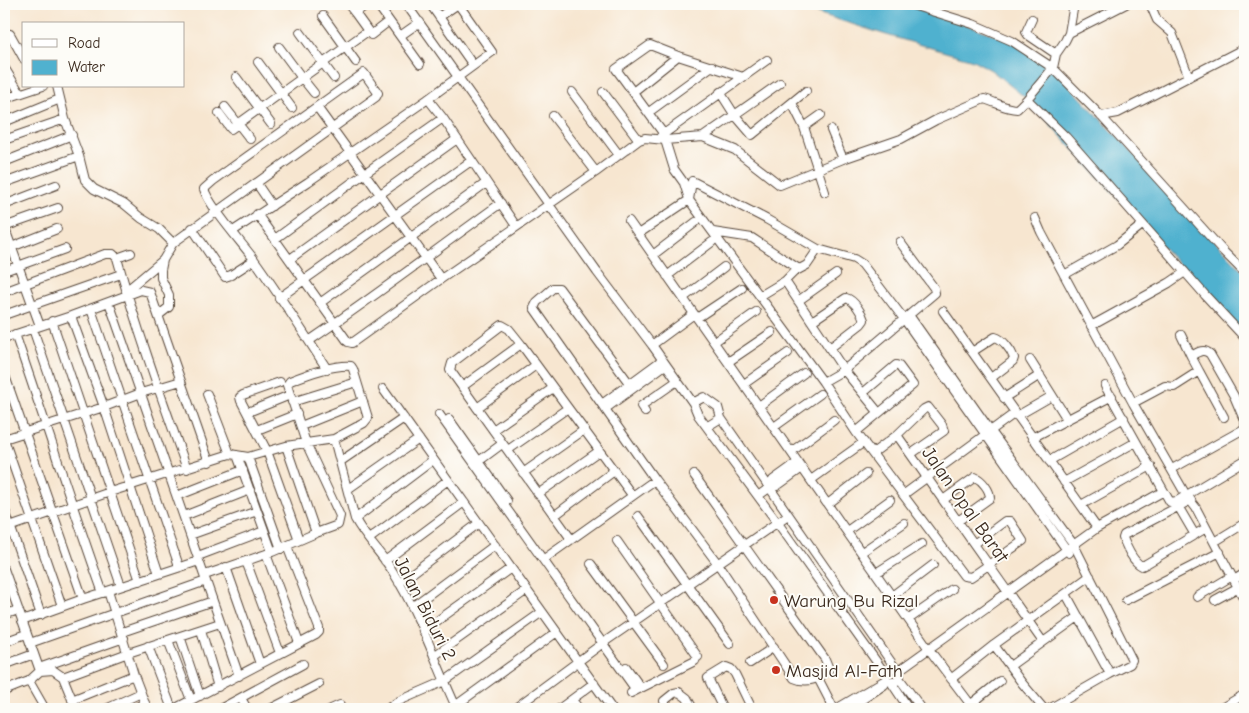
<svg xmlns="http://www.w3.org/2000/svg" width="1249" height="713" font-family="'Comic Neue',sans-serif">
  <rect width="100%" height="100%" fill="#fdfcf7"/>
  <filter id="ink" filterUnits="userSpaceOnUse"><feTurbulence type="fractalNoise" baseFrequency=".02" numOctaves="2"/><feDisplacementMap in="SourceGraphic" scale="10" xChannelSelector="R" yChannelSelector="G"/><feConvolveMatrix kernelMatrix="1 2 1 2 8 2 1 2 1" color-interpolation-filters="sRGB"/></filter>
  <filter id="wash" filterUnits="userSpaceOnUse"><feTurbulence type="fractalNoise" baseFrequency=".0096" numOctaves="4" result="noise"/><feDisplacementMap in="SourceGraphic" scale="20" xChannelSelector="R" yChannelSelector="G"/><feGaussianBlur stdDeviation="1.12" result="paint"/><feColorMatrix in="noise" values="0 0 0 0 0 0 0 0 0 0 0 0 0 0 0 0 0 1.4 0 .05"/><feComposite in="paint" operator="in"/></filter>
  <g filter="url(#wash)">
    <rect width="100%" height="100%" fill="#f7e6d0"/>
    <!-- water -->
    <path fill="#50b1cf" stroke="#466e76" d="M776 4H909L1012 41 1053 68 1245 273V337L1027 99 991 70 973 60 883 34 811 11 791 10Z"/>
  </g>
  <g filter="url(#ink)">
    <g fill="none" stroke-linecap="round" stroke-linejoin="round">
      <defs>
        <path id="minor" d="M348 4 355 13
          M377 4 420 64
          M406 4 597 272 652 345 693 403 698 415 777 522 886 675
          M430 4 473 65
          M909 4 973 24 1012 41 1053 68 1101 116 1224 252 1245 273
          M1150 4 1157 20 1172 33 1189 77
          M323 16 356 62
          M439 17 458 4
          M1032 19 1026 32 1028 35 1056 54
          M368 31 371 35 389 21
          M300 32 334 78
          M4 33 10 34 24 59
          M1069 33 1126 4
          M400 36 420 22
          M258 62 292 108
          M4 67 20 93
          M236 77 271 124
          M57 86 65 119 79 156 85 180 94 189 124 204 141 218 159 229 173 243
          M572 92 619 155
          M603 92 639 140
          M633 92 678 56
          M720 92 734 114 752 135 806 91
          M314 93 302 78 368 31 355 13 368 4
          M4 99 43 86
          M428 99 443 118 516 226
          M1027 99 1053 68 1056 54 1065 41 1069 33 1074 4
          M792 103 804 127 825 192
          M225 107 250 139
          M317 107 441 279
          M649 112 712 66
          M219 113 231 129 302 78 279 47
          M553 116 596 172
          M1101 116 1118 113 1245 48
          M4 122 60 99
          M804 127 821 115
          M831 130 843 159
          M663 133 616 69 650 45 678 56 743 77
          M661 136 767 60
          M703 137 780 83
          M4 140 65 119
          M665 140 674 169 684 183 688 196
          M4 162 72 135
          M4 183 79 156
          M257 184 272 206
          M689 200 692 181 766 219 818 249 854 259 862 264 904 319 1069 553
          M4 205 56 185
          M257 214 348 342 352 343 441 279 596 172 639 140 645 138 665 140 703 137 735 150 780 185 843 159 901 139 936 120 984 99C996 102 1005 109 1017 109L1027 99 1066 137 1205 295 1245 338
          M1035 218 1041 232 1133 403 1186 495 1196 508 1245 601
          M629 221 931 652 974 709
          M4 226 40 326
          M4 227 58 208
          M192 228 225 277 231 275 254 260
          M233 231 308 182 428 99 492 52 458 4
          M713 232 752 238 799 269
          M638 234 689 200 823 382 856 432 964 576 971 577 1023 541 1010 521H1005L974 544
          M275 239 365 173 443 118
          M4 250 57 229
          M653 255 696 222
          M117 258 131 253
          M290 259 457 139
          M4 271 65 249
          M1064 275 1117 245 1142 225
          M667 276 712 242
          M785 281 844 370 879 413
          M126 291 163 260
          M4 292 105 254H113L117 258C137 330 162 399 187 469
          M760 296 785 281 794 272 807 265 818 249
          M279 298 471 161
          M683 298 724 267
          M798 301 836 274
          M109 302 239 676
          M320 303 486 183
          M91 309 179 566
          M943 311 1097 528
          M4 315 121 274
          M159 315 169 307V295L161 278V270L163 260 173 243 376 97 378 93 364 73 213 181 204 189C209 206 241 242 253 258 279 294 303 332 327 369
          M909 315 990 430 1074 545 1132 660 1130 664 1110 674 1049 709
          M71 316 104 407 159 574
          M697 318 742 288
          M52 321 140 581
          M812 321 846 298C854 300 862 313 864 320L861 324 830 348
          M1091 326 1169 283 1185 272
          M33 329 121 586
          M15 334C45 420 72 507 103 593
          M1181 335 1191 356
          M4 338 71 316 141 290 150 292 209 462
          M309 341C374 297 437 249 501 203
          M714 342 756 312
          M652 345 694 314
          M972 352 995 337C1003 339 1011 350 1014 358L1013 361 991 378
          M1030 360 1067 419
          M728 362 772 332
          M1199 371 1224 417
          M4 373 83 599
          M280 382 243 395 240 397 241 401 267 451 299 540
          M823 382 844 370 935 293 934 288 900 242
          M629 383 559 288H553L537 302 534 308 655 480 718 564 794 678C807 684 820 679 829 669L825 659 694 475
          M744 384 788 353
          M1105 386 1170 502 1177 501 1245 460
          M462 387 521 344
          M383 389 612 709
          M207 394 230 454
          M1004 398 1040 375
          M292 402 357 382
          M693 403 704 397 718 407 721 418
          M1133 403 1165 386 1174 387 1199 371 1191 356C1198 352 1204 348 1210 354L1234 396 1245 422
          M602 404 662 360
          M759 406 804 373
          M477 408 536 365
          M605 409 665 365
          M248 412 290 395
          M645 412 641 406 677 381
          M439 414 636 690
          M1017 416 1052 396
          M449 419 507 501
          M301 426 363 401
          M708 426 721 418 896 669
          M774 427 820 394
          M257 430 297 414
          M493 430 553 388
          M856 432 913 385 899 366 896 365 863 393
          M897 435 1043 642
          M1032 438 1112 396
          M4 439 104 407 141 393 181 381
          M4 439 62 606
          M334 439 355 519C365 538 382 554 393 572 420 615 436 664 457 709
          M286 446 316 533
          M508 450 568 408
          M791 452 834 420
          M873 453 897 435 924 409 928 407 942 425 944 431 911 454
          M237 455 272 552
          M248 457 281 549
          M341 461 404 418
          M479 461 502 444
          M1049 461 1124 418
          M1172 469 1242 430 1245 427
          M523 473 584 430
          M811 480 864 442
          M1064 482 1136 442
          M771 486H777L802 468
          M348 489 419 439
          M538 494 599 451
          M903 495 1015 413
          M177 496 243 470
          M758 496 769 488 773 480 798 462
          M943 500 975 477C982 480 990 490 990 498L958 521
          M1191 500 1124 535 1123 538C1127 548 1133 562 1142 566L1146 564 1206 528
          M828 504 866 474
          M1081 505 1151 466
          M1178 506 1195 535
          M4 508 41 615
          M184 516 250 490
          M554 516 614 471
          M638 516 730 644
          M355 519 433 460
          M4 529 110 492 230 454 248 457 286 446 334 439 364 423 368 418 353 369 351 366C334 364 305 375 290 381L287 385 306 443 340 516 338 525 316 533 272 552 205 575
          M847 531 890 500
          M190 535 257 511
          M369 539 448 480
          M571 539 450 370 452 363 502 325 509 329 521 344 632 495
          M617 541 698 657
          M1214 542 1245 523
          M862 552 904 523
          M266 554 299 643
          M198 556 264 531
          M544 559 655 480
          M246 561 280 653
          M385 561 464 502
          M591 564 664 664
          M226 567 260 664
          M4 569 40 671 53 670 63 677 76 709
          M876 573 922 544
          M1234 580 1245 573
          M399 583 479 523
          M108 591 134 675 147 709
          M1066 594 1110 674
          M892 596 933 565
          M1197 597 1232 576
          M1126 600 1220 552
          M1215 600 1237 588
          M412 607 495 545
          M4 615 18 610
          M909 619 952 589
          M22 621 83 599 199 561
          M201 630 218 687
          M423 631 511 568
          M122 632 213 601
          M180 636 200 696
          M168 640 191 700
          M4 642 26 634
          M30 643 206 581
          M994 645 1022 683 1044 709
          M148 646 172 709
          M434 656 527 590
          M750 663 774 647
          M4 665 34 654
          M1010 666 1078 617
          M626 667 641 688
          M39 668 124 638
          M886 675a7 7 0 1 1 14 0a7 7 0 1 1-14 0Z
          M898 671 1097 528 1164 491
          M63 677 128 653 220 623
          M818 678 834 709
          M899 678 922 709
          M951 679 994 645 1090 576
          M29 681 45 709
          M891 682 909 709
          M4 691 29 681 40 671
          M631 693 695 661
          M241 698 247 709
          M72 700 134 675
          M572 700 579 709
          M970 705 1000 681
          M455 706 557 632
          M106 709 141 693
          M134 709 145 703
          M174 709 316 635 319 632V628L287 546
          M220 709 303 664
          M270 709 319 684
          M331 709 340 705
          M390 709V707L399 701 445 681 542 612
          M514 709 603 643 788 515
          M559 709 594 683
          M667 709 664 701 674 693 679 692 687 698 693 709
          M723 709 708 678 726 667 731 669 735 674 752 709
          M836 709 887 679
          M848 709 884 685
          M1220 709 1245 694"/>
      </defs>
      <!-- minor casing -->
      <use href="#minor" stroke="#574639" stroke-width="10"/>
      <!-- minor -->
      <use href="#minor" stroke="#fff" stroke-width="8"/>
    </g>
  </g>
  <!-- markers -->
  <g fill="#c8321e" stroke="#fdfcf7" stroke-width="2">
    <circle cx="774" cy="600" r="5"/>
    <circle cx="776" cy="670" r="5"/>
  </g>
  <g text-anchor="middle" stroke-width="4" stroke-linejoin="round" paint-order="stroke">
    <!-- street labels -->
    <g font-size="19" fill="#3b2a1e" stroke="#fdfcf7">
      <text transform="translate(966 504) rotate(55)" y="7">Jalan Opal Barat</text>
      <text transform="translate(426 608) rotate(63)" y="7">Jalan Biduri 2</text>
    </g>
    <!-- poi labels -->
    <g font-size="19" fill="#3b2a1e" stroke="#fdfcf7" text-anchor="start">
      <text x="784" y="607">Warung Bu Rizal</text>
      <text x="786" y="677">Masjid Al-Fath</text>
    </g>
  </g>
  <!-- margin -->
  <rect width="1249" height="713" fill="none" stroke="#fdfcf7" stroke-width="20"/>
  <!-- legend -->
  <rect x="22" y="22" width="162" height="65" fill="#fdfcf7" stroke="#afa8a0"/>
  <rect x="32" y="39" width="25" height="8" fill="#ffffff" stroke="#afa8a0"/>
  <text x="68" y="48" font-size="15" fill="#3b2a1e">Road</text>
  <rect x="32" y="60" width="25" height="15" fill="#50b1cf" stroke="#afa8a0"/>
  <text x="68" y="72" font-size="15" fill="#3b2a1e">Water</text>
</svg>
